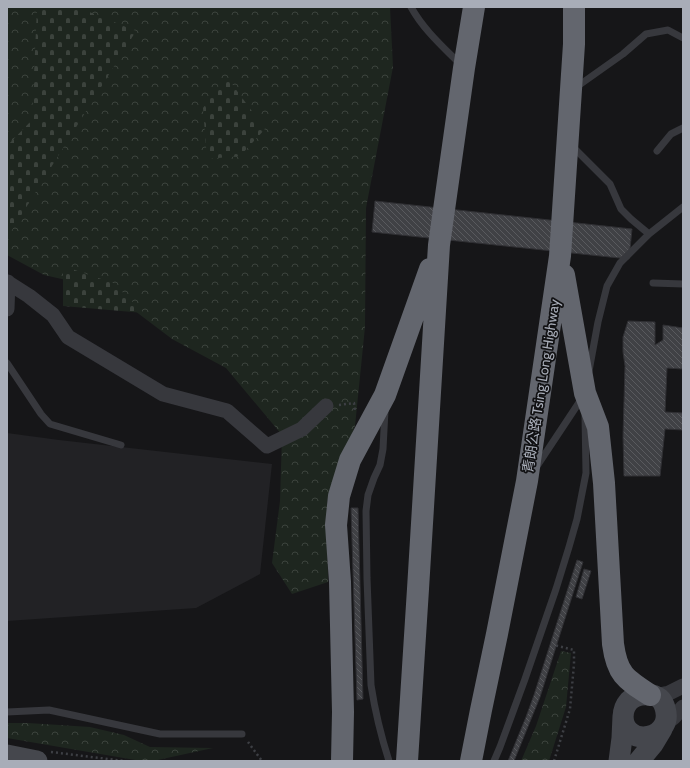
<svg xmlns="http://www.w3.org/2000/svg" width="690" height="768" font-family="Cabin,'Noto Sans TC',sans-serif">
  <defs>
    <pattern id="forest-crowns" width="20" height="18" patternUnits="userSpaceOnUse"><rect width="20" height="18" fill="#1e261f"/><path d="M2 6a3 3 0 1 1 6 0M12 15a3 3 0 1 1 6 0" fill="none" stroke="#3c433d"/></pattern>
    <pattern id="cemetery-stones" width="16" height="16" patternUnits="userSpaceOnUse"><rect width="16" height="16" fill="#1e261f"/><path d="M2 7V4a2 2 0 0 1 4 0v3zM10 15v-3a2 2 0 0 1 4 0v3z" fill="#3c433d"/></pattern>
    <pattern id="building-back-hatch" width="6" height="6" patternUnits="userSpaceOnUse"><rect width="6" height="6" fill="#404145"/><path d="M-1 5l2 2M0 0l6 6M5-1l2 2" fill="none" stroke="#595a5e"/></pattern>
  </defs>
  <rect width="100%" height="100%" fill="#161618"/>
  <!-- built -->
  <path fill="#222225" d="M7 433 59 440 272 464 260 574 196 608 7 621Z"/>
  <!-- forest -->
  <path fill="url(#forest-crowns)" d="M7 7H390L393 67 366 208 365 327 355 426 327 502 328 582 292 594 272 563 280 501 282 435 226 368 172 339 106 289 44 275 7 255Z
    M561 651 571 653 566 707 549 761H521L536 726Z
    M7 723H28L90 727 124 735 150 747 213 748 153 761H141L7 738Z"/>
  <!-- cemetery -->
  <path fill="url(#cemetery-stones)" d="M37 7H77L136 31 7 238V146L32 120Z
    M226 76 265 129 240 156 207 159 203 108Z
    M63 266 113 283 144 313 63 306Z"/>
  <!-- building -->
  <path fill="url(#building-back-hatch)" stroke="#303034" d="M375 201 632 229 629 259 372 232Z
    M628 321 655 322V345L663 340V325L683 328V369L667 368 665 412 683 413V430L665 429 660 476H624L623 436 625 366 623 352V337Z
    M351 508H358L363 699 357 700Z
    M577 560 583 562 540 697 514 761H508L526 717 534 695Z
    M584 569 591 571 582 599 576 597Z"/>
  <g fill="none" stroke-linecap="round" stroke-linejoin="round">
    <!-- path -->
    <path stroke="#3d3f44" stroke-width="2.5" stroke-dasharray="2 3" stroke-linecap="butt" d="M339 405 354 403 355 411
      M248 742 262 761
      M51 752 124 761
      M554 761 570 709 574 664V650L554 645"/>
    <!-- service -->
    <path stroke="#37383d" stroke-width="7" d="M411 7C423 29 442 46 460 64
      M575 88 623 54 646 34 668 30 683 38
      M572 146 610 184 621 209 631 219 649 234
      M657 151 671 134 683 128
      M653 283 683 284
      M7 363 41 414 50 424 121 445
      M589 371 598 322 607 286 620 263 649 234 683 207
      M385 410 383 449 380 465 374 478 368 495 366 511 367 578 371 685C375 711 381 736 389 761
      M537 466 582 398
      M7 712 49 710 160 734H242
      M494 761 500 747 525 679 556 589 569 547 577 519 586 473 585 416"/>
    <!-- minor -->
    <path stroke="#37383d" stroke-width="15" d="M7 282 29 296 53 315 68 337 163 394 227 411 267 446 302 429 326 406
      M7 309 8 282
      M654 696 669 693 683 686
      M665 724 674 717 683 707"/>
    <!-- secondary -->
    <path stroke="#45474d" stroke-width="21" d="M642 695C647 695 651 694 655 696 665 699 669 716 664 725 658 737 640 741 630 732 621 725 621 710 629 701 633 697 637 696 642 695Z
      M7 755 37 761
      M619 761 622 738 623 716
      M639 761 653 744 662 729"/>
    <!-- motorway -->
    <path stroke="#63666e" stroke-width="22" d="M564 275 585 393 598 427 604 483 613 644C617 674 625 679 650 695
      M342 761 343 712 340 582 336 525 339 496 350 460 385 395 430 269
      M407 761 418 589 439 245 464 68 474 7
      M471 761 481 710 497 634 527 481 560 256 574 44V7"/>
  </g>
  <g text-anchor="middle" stroke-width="3.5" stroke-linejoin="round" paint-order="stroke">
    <!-- street labels -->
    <g font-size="14" fill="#a8adb8" stroke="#111113">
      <text transform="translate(541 386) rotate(-81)" y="5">青朗公路 Tsing Long Highway</text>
    </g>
  </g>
  <!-- border -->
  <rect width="690" height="768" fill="none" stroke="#a8adb8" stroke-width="16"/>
</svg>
